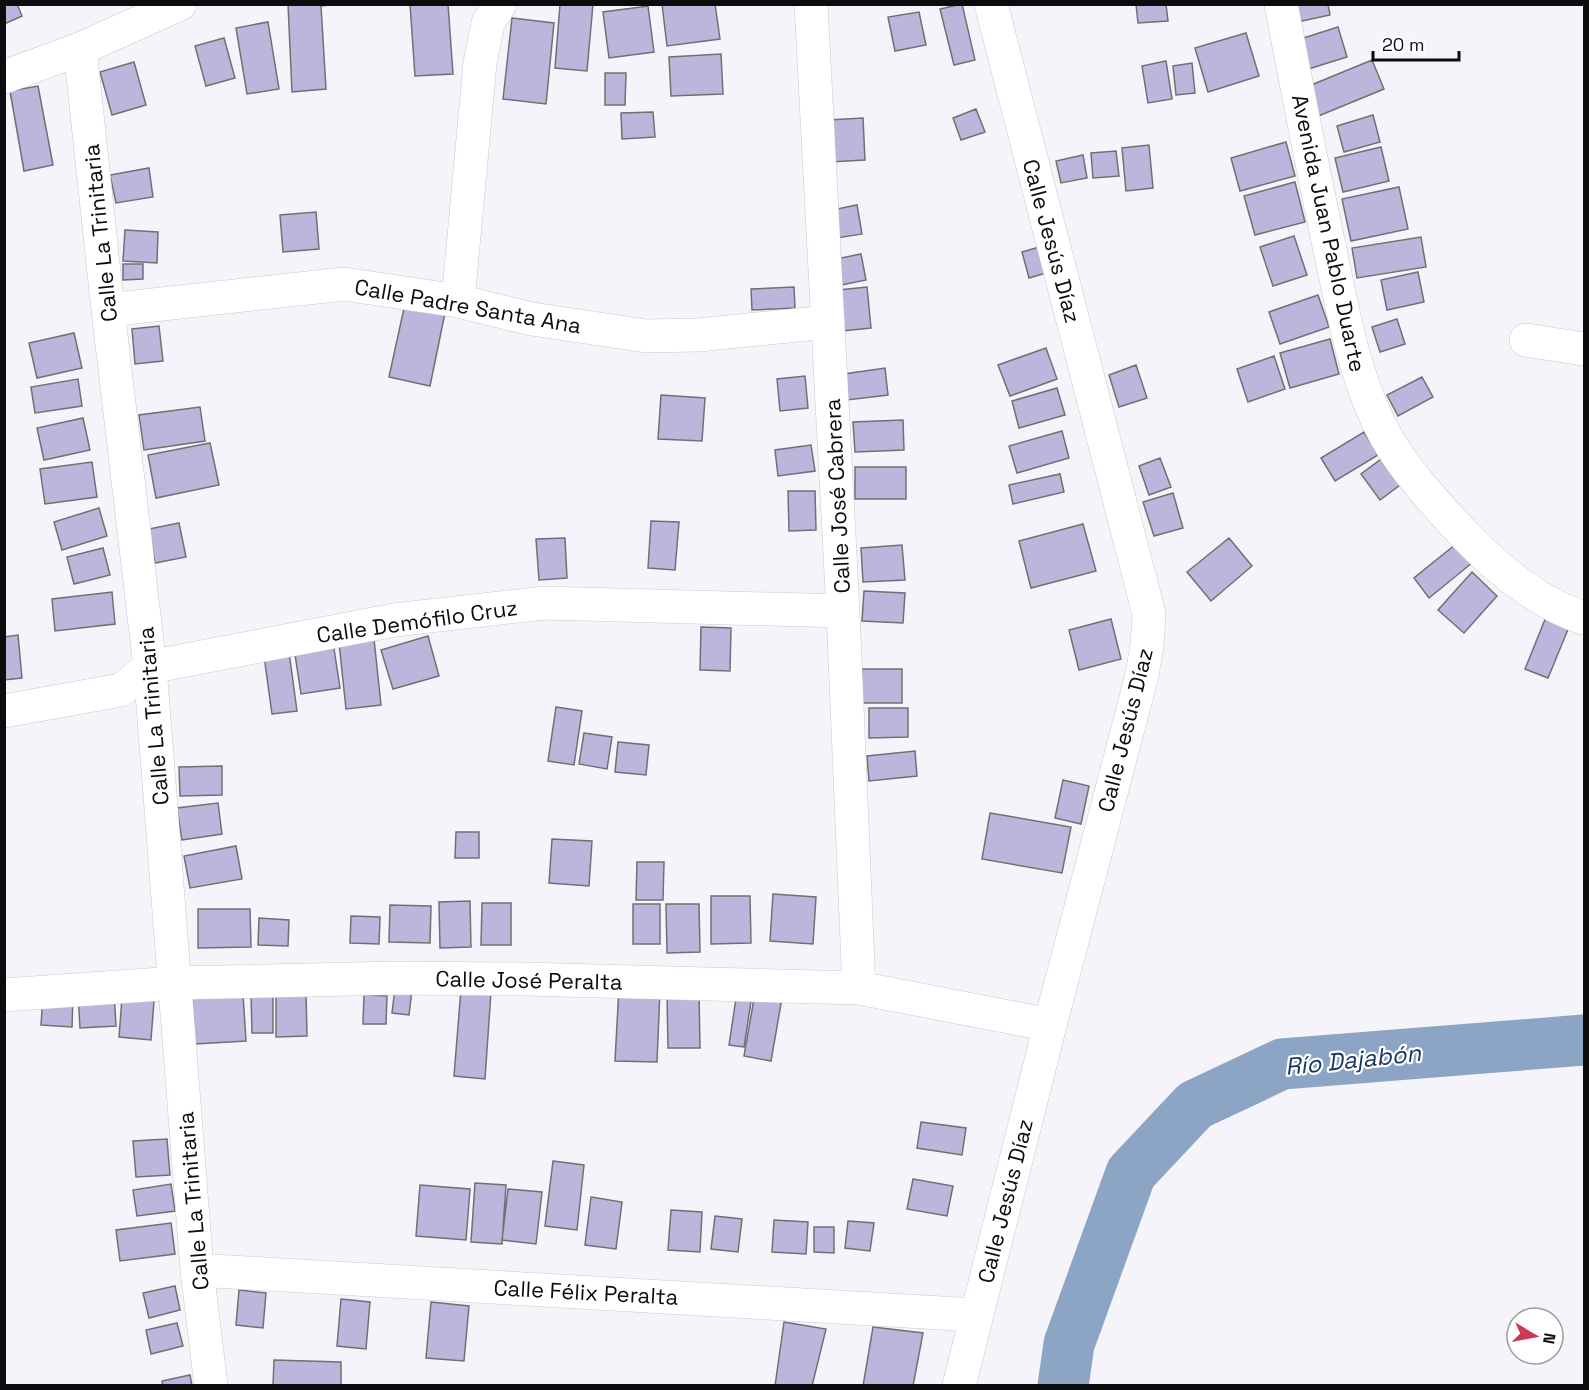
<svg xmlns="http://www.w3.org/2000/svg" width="1589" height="1390" font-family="'Space Grotesk',sans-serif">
  <rect width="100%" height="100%" fill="#f5f4fa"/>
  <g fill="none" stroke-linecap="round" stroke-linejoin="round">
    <!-- river -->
    <path stroke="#8da5c4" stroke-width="51" d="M1063 1386 1069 1344 1131 1173 1195 1105 1282 1064 1584 1040"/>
  </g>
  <!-- building -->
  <path fill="#bbb6dc" stroke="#707074" stroke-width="1.5" d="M4 4H17L22 16 4 24Z
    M288 4H337L321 6 326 89 292 92Z
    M410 4H448L453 74 415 76Z
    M560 4H593L587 71 555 68Z
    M662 4H715L720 39 667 46Z
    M962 4 975 60 954 65 940 9Z
    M1136 4H1166L1168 21 1138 23Z
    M1293 4H1328L1330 15 1297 22Z
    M648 6 654 52 609 58 603 12Z
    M919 12 926 45 895 51 888 17Z
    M512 18 554 23 546 104 503 99Z
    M268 22 279 89 247 94 236 28Z
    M1338 27 1347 57 1302 71 1294 41Z
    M1246 33 1259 76 1208 92 1195 48Z
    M224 38 235 78 206 86 195 46Z
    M721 54 723 94 671 96 669 57Z
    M1372 60 1384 89 1316 117 1304 88Z
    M1166 61 1172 99 1148 103 1142 66Z
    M134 62 146 105 112 115 100 72Z
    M1192 63 1195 93 1176 95 1173 66Z
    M605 73H626L625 105H605Z
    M38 86 53 165 24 171 10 91Z
    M976 109 985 132 961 140 953 118Z
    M653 112 655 137 622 139 621 113Z
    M1373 115 1380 142 1344 152 1337 126Z
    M863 118 865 160 830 162 828 120Z
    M1286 142 1295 176 1240 191 1231 158Z
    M1149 145 1153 188 1126 191 1122 148Z
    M1381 147 1389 181 1343 192 1335 158Z
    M1116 151 1119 176 1093 178 1091 153Z
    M1083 155 1087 178 1061 183 1056 161Z
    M149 168 153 197 116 203 110 175Z
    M1295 182 1305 222 1255 235 1244 196Z
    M1399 187 1408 229 1351 241 1342 199Z
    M857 205 862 234 837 238 832 210Z
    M316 212 319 249 283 252 280 215Z
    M125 230 158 232 157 263 123 261Z
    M1294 236 1307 275 1273 286 1260 247Z
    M1421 237 1426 267 1357 278 1352 248Z
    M1046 245 1053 271 1029 278 1022 252Z
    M861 254 866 280 841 285 836 259Z
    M123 264H143V279L123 280Z
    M1418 272 1424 302 1387 310 1381 280Z
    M794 287 795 308 752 310 751 289Z
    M867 287 871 328 842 331 838 290Z
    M1318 295 1329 327 1280 344 1269 312Z
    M406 299 446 308 430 386 389 377Z
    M1397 319 1405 344 1380 352 1372 327Z
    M159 326 163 361 135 364 132 329Z
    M74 333 82 368 37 378 29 343Z
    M1330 339 1339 374 1290 388 1280 353Z
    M1046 348 1057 379 1010 396 998 365Z
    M1274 356 1285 389 1248 402 1237 369Z
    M1136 365 1147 398 1119 407 1109 375Z
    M885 368 888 395 847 400 844 374Z
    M805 376 808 408 780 411 777 379Z
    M1422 377 1433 397 1398 416 1387 395Z
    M78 379 82 406 35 413 31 387Z
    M1057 388 1065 415 1019 428 1012 401Z
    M661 395 705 398 702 441 658 439Z
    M200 407 205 441 144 450 139 415Z
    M83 418 90 450 44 460 37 428Z
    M903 420 904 450 855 452 853 422Z
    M1062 431 1069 458 1017 473 1009 446Z
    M1364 432 1378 455 1335 481 1321 458Z
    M210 443 219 485 156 498 148 455Z
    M811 445 815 471 778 476 775 450Z
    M1384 457 1404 482 1380 500 1361 474Z
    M1160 458 1171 487 1149 495 1139 466Z
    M92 462 97 497 45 504 40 469Z
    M855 467H906V499H855Z
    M1060 474 1064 492 1013 504 1009 485Z
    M788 491H815L816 530 789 531Z
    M1173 493 1183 528 1154 536 1143 502Z
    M99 508 107 536 62 550 54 522Z
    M651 521 679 522 675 570 648 568Z
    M179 523 186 557 155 563 149 529Z
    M1083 524 1096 571 1031 588 1019 541Z
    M565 538 567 578 539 580 536 539Z
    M1229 538 1252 566 1211 601 1187 572Z
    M1456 544 1472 563 1429 598 1414 578Z
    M902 545 905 580 863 582 861 548Z
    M103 548 110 575 74 584 67 557Z
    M1472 572 1497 596 1464 633 1438 610Z
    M864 591 905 593 903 623 862 621Z
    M112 592 115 624 55 631 52 599Z
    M1546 617 1569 627 1548 678 1525 669Z
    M1111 619 1121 659 1079 670 1069 630Z
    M701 627 731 628 730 671 700 670Z
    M18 635 22 678 4 680V637Z
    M428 636 439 676 393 689 381 650Z
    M374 639 381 705 346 709 339 643Z
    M333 642 340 688 301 694 294 648Z
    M289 652 297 711 272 714 264 656Z
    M862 669H902V703H862Z
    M556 707 582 711 574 765 548 761Z
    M869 708H908V737L869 738Z
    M584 733 612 737 607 769 579 764Z
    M618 742 649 745 646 775 615 772Z
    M915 751 917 776 869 781 867 756Z
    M222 766V795L180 796 179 767Z
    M1063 780 1089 786 1081 824 1055 818Z
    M218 803 222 834 182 840 177 808Z
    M990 813 1071 827 1062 873 982 859Z
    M456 832H479V858H455Z
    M552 839 592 841 589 886 549 883Z
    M236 846 242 879 190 888 184 856Z
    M637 862H664L663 900H636Z
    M773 894 816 897 813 944 770 941Z
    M711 896H750L751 943 711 944Z
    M470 901 471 947 440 948 439 902Z
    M482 903H511V945H481Z
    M633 904H660V944H633Z
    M666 904H699L700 952 667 953Z
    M390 905 431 906 430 943 389 942Z
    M198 909H250L251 947 198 948Z
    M351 916 380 917 379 944 350 943Z
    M259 918 289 920 288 946 258 945Z
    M123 985 155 988 151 1040 119 1037Z
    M619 987 660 989 657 1062 615 1061Z
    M395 988 412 990 409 1015 392 1013Z
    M461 989 491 992 485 1079 454 1076Z
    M114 991 116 1026 80 1028 78 993Z
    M306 992 307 1036 276 1037V993Z
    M737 992 752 995 744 1047 729 1045Z
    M251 993H273V1033H252Z
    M699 993 700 1048H668L667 994Z
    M755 993 782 998 771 1061 744 1056Z
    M243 994 246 1041 195 1044 192 997Z
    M364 995 387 996 386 1024H363Z
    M43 996 73 997 72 1027 41 1025Z
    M921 1122 966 1128 962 1155 917 1148Z
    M167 1139 170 1175 136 1177 133 1141Z
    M553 1161 584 1165 577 1230 545 1226Z
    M913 1179 953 1186 947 1216 907 1209Z
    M475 1183 506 1185 502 1244 471 1242Z
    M171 1184 175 1211 137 1216 133 1190Z
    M420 1185 470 1189 466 1240 416 1236Z
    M508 1189 542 1192 536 1244 502 1240Z
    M591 1197 622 1202 616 1249 585 1245Z
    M671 1210 702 1212 700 1252 668 1250Z
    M715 1216 742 1219 738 1252 711 1249Z
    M774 1220 808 1222 806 1254 772 1252Z
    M848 1221 874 1223 870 1251 845 1248Z
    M171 1223 175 1254 120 1261 116 1230Z
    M814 1227H834V1253L814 1252Z
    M175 1286 180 1310 149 1318 143 1293Z
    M239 1290 266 1293 263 1328 236 1325Z
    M341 1299 370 1302 366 1349 337 1346Z
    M431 1302 469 1306 464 1361 426 1358Z
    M784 1322 826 1329 812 1386H775Z
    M177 1323 183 1346 151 1354 146 1330Z
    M873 1327 923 1333 913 1386H863Z
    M274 1360 341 1362V1386H273Z
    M190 1375 192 1386H163L162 1381Z"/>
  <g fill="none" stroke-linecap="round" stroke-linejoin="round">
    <defs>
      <path id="minor" d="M811 4 843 611 859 988
        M80 49 108 310 150 667 197 1270 211 1386
        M4 77 80 49 180 4
        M458 301 480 63 488 23 500 4
        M108 310 344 284 458 301 532 319 646 336 698 335 828 322
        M1526 340 1584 349
        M4 711 121 690 150 667 394 620 544 603 843 611
        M4 995 176 983 396 978 525 979 859 988 1050 1025
        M197 1270 976 1315
        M959 1386 1050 1025 1142 675 1147 645 1149 614 991 4"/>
      <path id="tertiary" d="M1281 4C1297 88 1313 171 1331 255 1344 316 1355 381 1386 437 1407 473 1435 503 1463 533 1496 568 1537 603 1584 618"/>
    </defs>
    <!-- minor casing -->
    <use href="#minor" stroke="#c9c8ce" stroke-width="34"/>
    <!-- tertiary casing -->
    <use href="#tertiary" stroke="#c9c8ce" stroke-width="34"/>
    <!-- minor -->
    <use href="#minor" stroke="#fff" stroke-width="33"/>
    <!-- tertiary -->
    <use href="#tertiary" stroke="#fff" stroke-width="33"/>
  </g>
  <g text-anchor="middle" stroke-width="4.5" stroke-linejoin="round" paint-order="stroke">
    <!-- street labels -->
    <g font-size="22" fill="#0c0b0d" stroke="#fff">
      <text transform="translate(100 233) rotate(-96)" y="8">Calle La Trinitaria</text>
      <text transform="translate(1329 233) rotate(78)" y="8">Avenida Juan Pablo Duarte</text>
      <text transform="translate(1052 241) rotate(75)" y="8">Calle Jesús Díaz</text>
      <text transform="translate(468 306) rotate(10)" y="8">Calle Padre Santa Ana</text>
      <text transform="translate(837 496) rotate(-93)" y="8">Calle José Cabrera</text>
      <text transform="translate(417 621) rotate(-8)" y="8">Calle Demófilo Cruz</text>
      <text transform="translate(153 716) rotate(-95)" y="8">Calle La Trinitaria</text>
      <text transform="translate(1125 730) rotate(-76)" y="8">Calle Jesús Díaz</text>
      <text transform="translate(529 980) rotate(1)" y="8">Calle José Peralta</text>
      <text transform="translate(193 1201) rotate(-95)" y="8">Calle La Trinitaria</text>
      <text transform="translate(1005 1201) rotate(-76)" y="8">Calle Jesús Díaz</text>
      <text transform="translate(586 1292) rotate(3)" y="8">Calle Félix Peralta</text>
    </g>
    <!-- water labels -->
    <g font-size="24" font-style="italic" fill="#143760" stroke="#fff">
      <text transform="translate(1353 1060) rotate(-6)" y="8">Río Dajabón</text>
    </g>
  </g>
  <!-- border -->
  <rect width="1589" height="1390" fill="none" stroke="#0c0b0d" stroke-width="12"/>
  <!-- north arrow -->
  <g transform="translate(1535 1336) rotate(100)"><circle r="28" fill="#ffffff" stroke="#9e9d9e" stroke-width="1.5"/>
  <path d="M0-4.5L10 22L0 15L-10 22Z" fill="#ca3a56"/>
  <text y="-9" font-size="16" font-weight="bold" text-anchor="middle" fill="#0c0b0d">N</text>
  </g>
  <!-- scale -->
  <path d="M1373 51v9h86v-9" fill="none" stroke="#0c0b0d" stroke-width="3"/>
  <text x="1382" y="51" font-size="18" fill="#0c0b0d" stroke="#ffffff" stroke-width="4.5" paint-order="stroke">20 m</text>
</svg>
